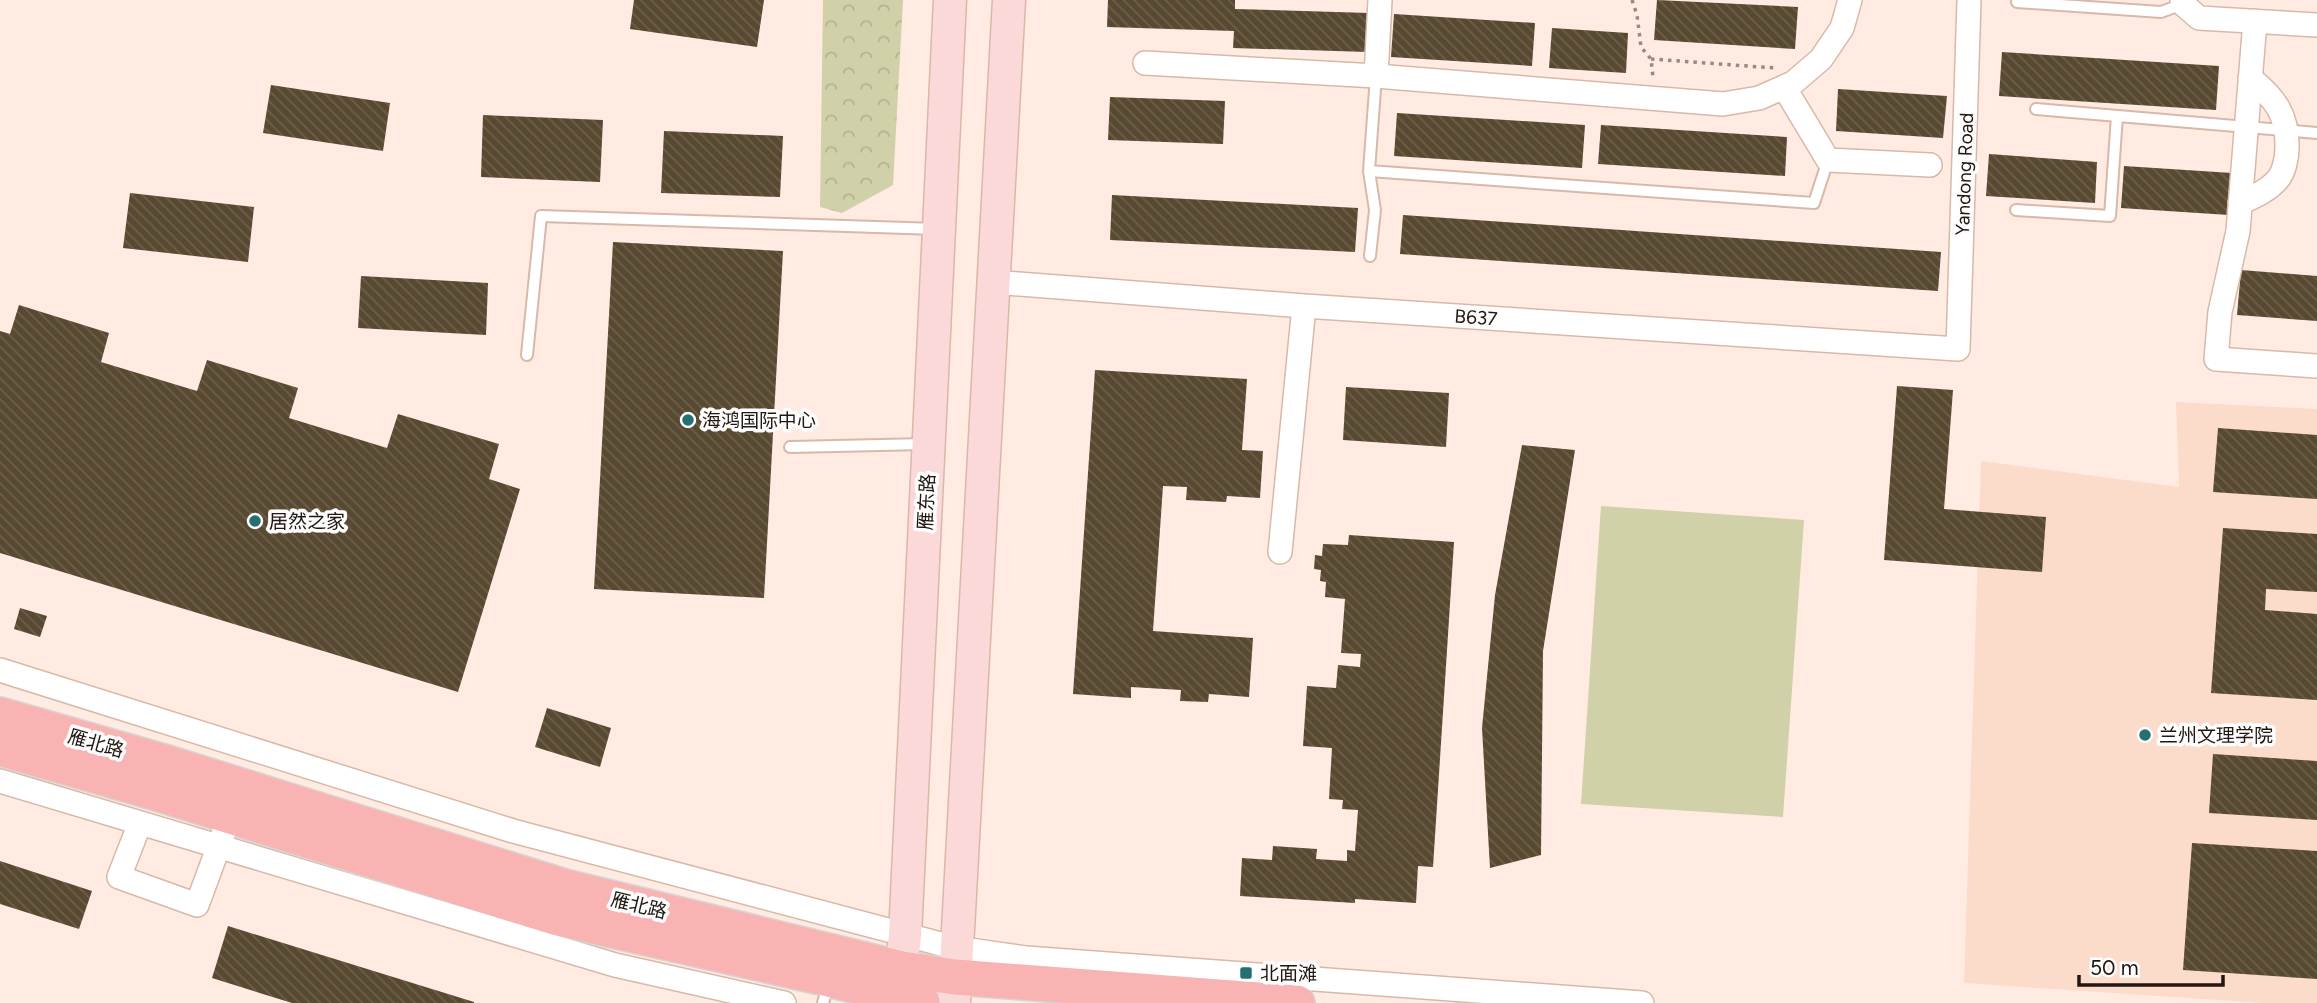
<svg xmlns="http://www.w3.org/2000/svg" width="2317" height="1003" font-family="Figtree,'Noto Sans SC',sans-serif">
  <defs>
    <pattern id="park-crowns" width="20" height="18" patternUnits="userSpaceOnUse" patternTransform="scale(1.75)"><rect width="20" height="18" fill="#d0d1a8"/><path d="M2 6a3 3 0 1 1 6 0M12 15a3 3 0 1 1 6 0" fill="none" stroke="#b2b390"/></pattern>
    <pattern id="building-back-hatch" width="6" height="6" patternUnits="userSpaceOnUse" patternTransform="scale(1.75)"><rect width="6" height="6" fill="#584931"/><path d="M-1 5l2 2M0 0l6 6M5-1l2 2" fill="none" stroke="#6c5f4c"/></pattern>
  </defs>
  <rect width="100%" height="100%" fill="#ffebe1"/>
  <!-- built -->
  <path fill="#fbdbca" d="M2176 402 2317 409V1003H2263L1964 983 1981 461 2179 487Z"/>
  <!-- green -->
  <path fill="#d0d1a8" d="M1601 506 1804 520 1783 817 1581 804Z"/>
  <!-- park -->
  <path fill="url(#park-crowns)" d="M823 0H903L893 185 842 213 820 207Z"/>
  <!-- building -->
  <path fill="url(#building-back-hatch)" d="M634 0H764L757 47 630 29Z
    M1108 0H1235V9L1369 13 1368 52 1233 48 1234 31 1107 27Z
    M1657 0 1798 7 1795 49 1654 40Z
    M1394 14 1535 23 1532 66 1391 57Z
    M1552 28 1628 33 1626 73 1549 68Z
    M2002 52 2219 66 2216 110 1999 96Z
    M271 85 390 103 383 151 263 133Z
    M1838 89 1947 96 1943 138 1836 131Z
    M1110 97 1225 101 1223 144 1108 140Z
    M1397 113 1585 125 1582 168 1394 156Z
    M483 115 603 120 600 182 481 177Z
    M1601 125 1787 137 1785 176 1598 164Z
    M664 131 783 136 780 197 661 193Z
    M1989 154 2097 162 2095 203 1986 196Z
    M2124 166 2232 173 2229 215 2121 208Z
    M130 193 254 207 248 262 123 248Z
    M1112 195 1358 208 1355 252 1110 240Z
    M1403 215 1941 252 1938 291 1400 254Z
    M613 242 783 251 764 598 594 589Z
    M2241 270 2317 276V321L2237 315Z
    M361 276 488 283 486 335 358 328Z
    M19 305 109 333 101 362 197 391 207 360 298 388 289 418 387 448 398 414 499 444 489 479 520 489 458 692 0 553V331L10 334Z
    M1095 370 1247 379 1242 450 1263 451 1260 498 1227 496 1226 502 1186 500 1187 487 1163 486 1153 631 1253 638 1249 697 1209 694 1208 702 1180 701 1181 690 1131 687V698L1073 694Z
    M1897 386 1953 390 1944 509 2046 517 2042 572 1884 560Z
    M1346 387 1449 393 1446 447 1343 440Z
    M2218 428 2317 435V499L2213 492Z
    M1522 445 1575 450 1543 651 1541 855 1490 868 1482 728 1495 595Z
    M2223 528 2317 534V592L2266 589 2265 610 2317 614V700L2211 693Z
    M1349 535 1454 542 1433 867 1418 866 1416 903 1355 899V903L1240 896 1242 858 1272 860 1273 846 1317 849 1316 859 1347 861V850L1355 851 1358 810 1342 809 1343 800 1329 799 1332 748 1303 746 1307 686 1336 688 1338 665 1360 667 1361 654 1341 653 1345 599 1325 597 1326 582 1320 581 1321 570 1314 569 1315 555 1322 556 1323 544 1348 545Z
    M20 608 47 616 40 637 14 629Z
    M547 708 611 728 600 767 535 747Z
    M2213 754 2317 761V820L2209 813Z
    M2192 843 2317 851V979L2183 970Z
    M0 861 92 891 79 929 0 904Z
    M228 926 474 1002V1003H292L212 978Z"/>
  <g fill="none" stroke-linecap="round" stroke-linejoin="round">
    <defs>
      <path id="lane" d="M2017 2 2161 12 2183 4
        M2036 109 2317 133
        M1369 171 1376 76
        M2016 210 2110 216 2117 116
        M1370 256 1375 210 1369 171 1814 203 1828 160
        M527 355 541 216 937 229
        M790 447 926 444
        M823 1003 829 982"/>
      <path id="street" d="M2182 0 2183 4 2199 18 2317 25
        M2255 21 2238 231 2220 312 2216 359 2317 366
        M1145 63 1376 76 1723 104 1759 98 1793 83 1821 59 1842 28 1850 0
        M1376 76 1380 0
        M1784 87 1828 160 1930 165
        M2240 203C2253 197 2268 191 2278 179 2284 172 2287 158 2287 148 2288 115 2275 98 2250 78
        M993 282 1304 306 1958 349 1969 0
        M1280 552 1304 306
        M0 670 513 831 956 948 1026 958 1642 1003
        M0 781 615 965 784 1003
        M140 823 119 877 197 905 224 832"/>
      <path id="secondary" d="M898 995 905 936 950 0
        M954 1003 1009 0"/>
      <path id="primary" d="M0 715 164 762 565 887 902 969 955 977 1297 1003
        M0 748 153 792 558 918 829 979 922 1003"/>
    </defs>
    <!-- lane casing -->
    <use href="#lane" stroke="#d8b9a8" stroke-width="14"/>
    <!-- street casing -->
    <use href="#street" stroke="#d8b9a8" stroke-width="26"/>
    <!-- secondary casing -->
    <use href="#secondary" stroke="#d8b9a8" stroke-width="35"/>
    <!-- primary casing -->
    <use href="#primary" stroke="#d7d5d4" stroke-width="38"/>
    <!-- path -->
    <path stroke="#998a81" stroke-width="3.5" stroke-dasharray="3.5 5" stroke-linecap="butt" d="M1632 0 1637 15 1641 47 1651 59 1653 77
      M1651 59 1775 68"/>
    <!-- lane -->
    <use href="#lane" stroke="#fff" stroke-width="10"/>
    <!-- street -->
    <use href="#street" stroke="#fff" stroke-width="23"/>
    <!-- secondary -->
    <use href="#secondary" stroke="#fcd9d9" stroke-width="32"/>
    <!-- primary -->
    <use href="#primary" stroke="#f9b3b2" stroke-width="35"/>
  </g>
  <!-- markers -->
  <g fill="#247070" stroke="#fdfdfd" stroke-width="2.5">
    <circle cx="688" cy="420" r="7"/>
    <circle cx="255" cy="521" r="7"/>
    <circle cx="2145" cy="735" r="7"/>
    <rect x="1239" y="966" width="14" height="14" rx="3.5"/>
  </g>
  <g text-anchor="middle" stroke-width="7" stroke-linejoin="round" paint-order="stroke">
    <!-- street labels -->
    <g font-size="19" fill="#211610" stroke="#fdfdfd">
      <text transform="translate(1964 174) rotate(-88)" y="7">Yandong Road</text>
      <text transform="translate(1476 317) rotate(4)" y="7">B637</text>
      <text transform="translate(926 502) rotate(-87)" y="7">雁东路</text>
      <text transform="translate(96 743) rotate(16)" y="7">雁北路</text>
      <text transform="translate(639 905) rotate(14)" y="7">雁北路</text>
    </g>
    <!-- poi labels -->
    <g font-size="19" fill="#211610" stroke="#fdfdfd" text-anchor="start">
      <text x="702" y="427">海鸿国际中心</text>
      <text x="269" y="528">居然之家</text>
      <text x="2159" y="742">兰州文理学院</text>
      <text x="1260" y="980">北面滩</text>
    </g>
  </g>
  <!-- scale -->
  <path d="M2079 975v10h144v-10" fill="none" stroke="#211610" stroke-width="3.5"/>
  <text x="2090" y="975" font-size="21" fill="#211610" stroke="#fdfdfd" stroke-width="5" paint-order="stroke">50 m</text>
</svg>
